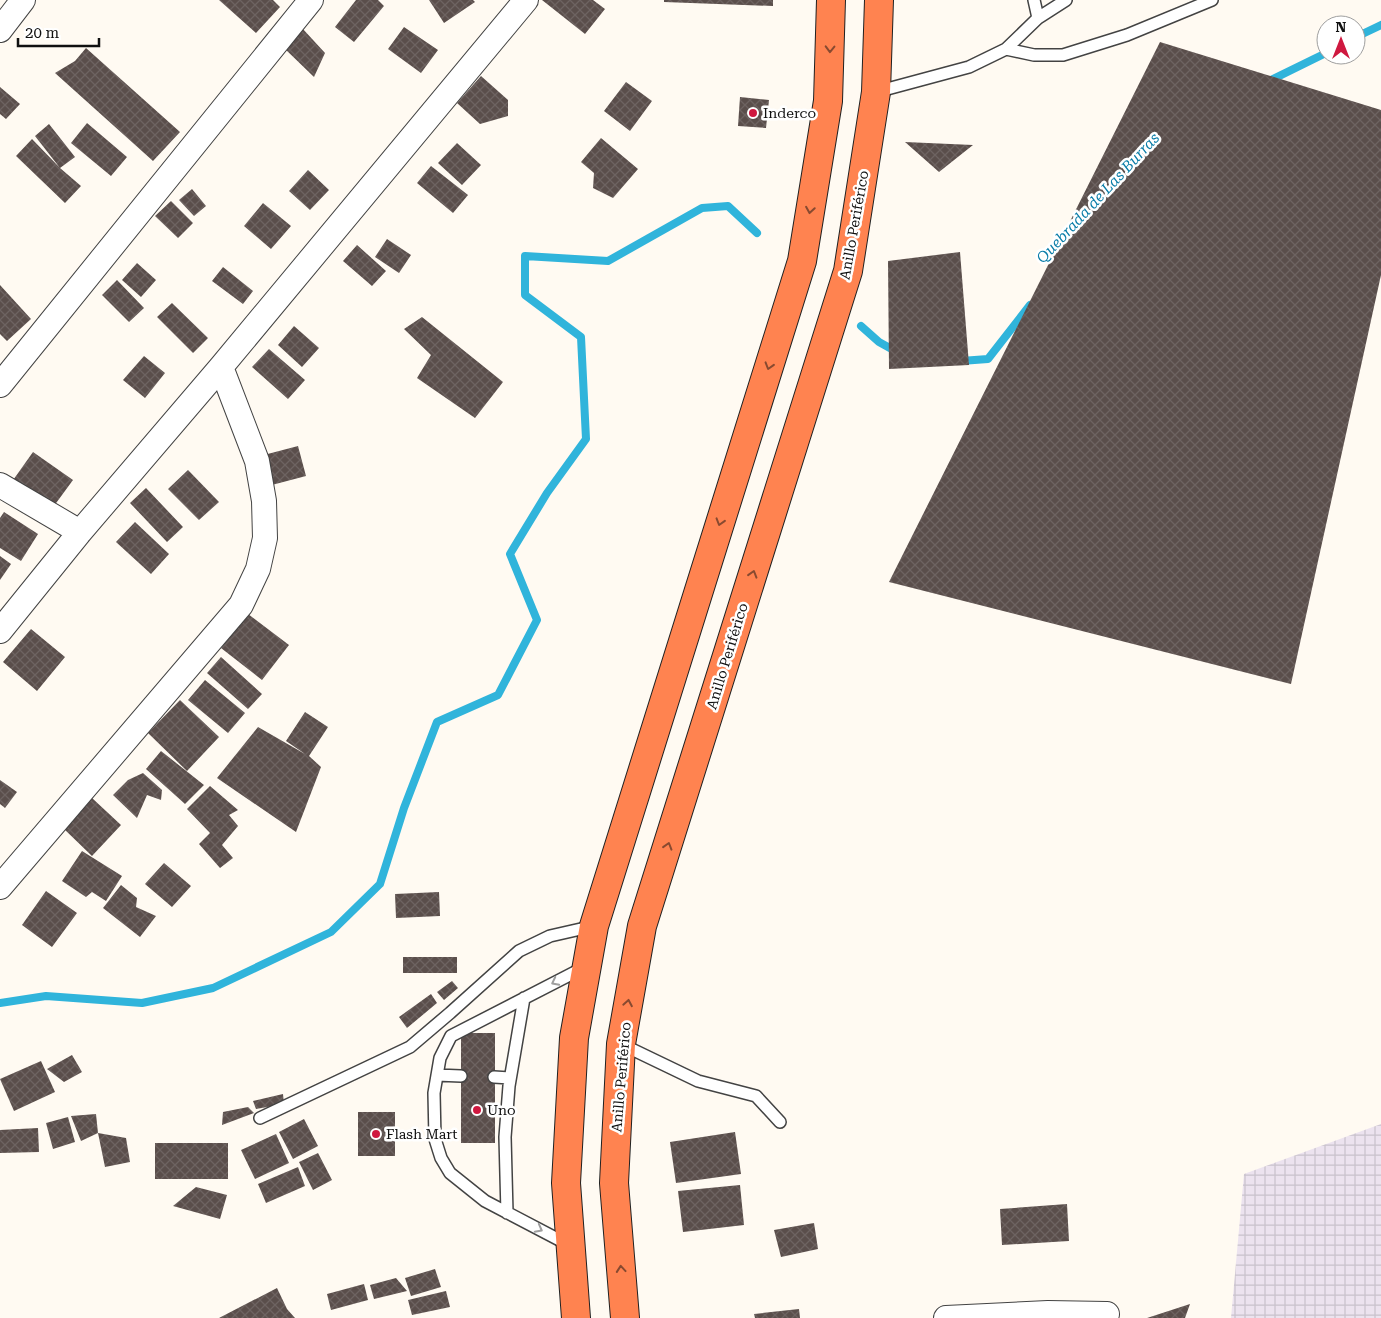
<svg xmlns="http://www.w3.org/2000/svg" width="1381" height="1318" font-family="'Roboto Serif',serif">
  <defs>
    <pattern id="industrial-grid" width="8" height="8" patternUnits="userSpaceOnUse" patternTransform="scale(1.25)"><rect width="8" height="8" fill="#ece3ef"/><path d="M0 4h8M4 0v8" fill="none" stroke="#c9c2cc"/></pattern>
    <pattern id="building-cross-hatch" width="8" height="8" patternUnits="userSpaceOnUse" patternTransform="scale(1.25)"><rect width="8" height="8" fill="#5a4e4b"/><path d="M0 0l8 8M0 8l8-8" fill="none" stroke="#6d6361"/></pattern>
  </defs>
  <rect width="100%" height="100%" fill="#fffaf2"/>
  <!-- industrial -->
  <path fill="url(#industrial-grid)" d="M1381 1124V1318H1231L1244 1174Z"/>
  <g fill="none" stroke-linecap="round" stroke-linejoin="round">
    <!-- stream -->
    <path stroke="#30b4db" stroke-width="8" d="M1356 37 1381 25
      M1267 82 1326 53
      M861 326 879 342 897 352
      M961 361 988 359 1030 305
      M0 1003 46 996 142 1003 213 988 331 932 380 884 404 808 437 722 498 695 537 620 510 554 547 493 586 439 581 337 525 295V256L608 261 702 208 728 206 757 233"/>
  </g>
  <!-- building -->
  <path fill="url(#building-cross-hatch)" d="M219 0H273L280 7 256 33Z
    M356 0H378L384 6 354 42 335 27Z
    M429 0H473L475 2 444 23Z
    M542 0H593L605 9 585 34Z
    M664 0H773V6L664 2Z
    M404 27 438 50 421 73 388 49Z
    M302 28 325 53 314 77 284 48Z
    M1160 42 1381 110V275L1291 684 889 582Z
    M86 48 180 132 153 161 55 73 75 61Z
    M481 76 508 100V116L480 124 457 103Z
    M626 82 652 101 630 131 604 111Z
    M0 87 20 104 6 119 0 114Z
    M740 97 769 100 766 128 738 126Z
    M87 123 127 157 111 176 71 143Z
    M49 124 75 157 60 168 81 186 65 203 16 156 32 139 60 168 35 136Z
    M601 138 638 169 613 198 593 188 594 173 581 162Z
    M905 142 973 145 939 172Z
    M457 143 481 165 462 185 438 163Z
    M431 166 468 195 453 213 417 183Z
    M308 170 329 190 310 210 289 191Z
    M192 189 206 206 194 216 179 200Z
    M171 201 193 223 178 238 155 216Z
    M263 203 291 226 271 249 244 226Z
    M387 239 411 255 399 273 375 257Z
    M357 245 386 271 372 286 343 261Z
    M960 252 969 365 889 369 888 261Z
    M137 263 156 280 141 297 122 280Z
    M223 267 253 291 243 304 212 281Z
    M117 280 144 308 129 322 102 295Z
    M0 285 31 319 7 341 0 334Z
    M172 303 208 338 193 353 157 317Z
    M422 317 503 382 475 418 417 378 431 355 404 329Z
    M294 326 319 348 302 367 278 345Z
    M269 349 305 380 288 399 252 367Z
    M144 356 165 373 145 398 123 380Z
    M298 446 306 476 268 486 260 456Z
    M33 452 73 480 51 510 11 483Z
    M188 470 219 502 199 520 168 489Z
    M146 488 183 527 167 542 130 503Z
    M4 512 38 534 21 561 0 548V518Z
    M135 522 169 554 151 574 116 542Z
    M0 556 11 564 0 580Z
    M248 614 289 645 262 680 221 648Z
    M31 629 65 657 37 691 3 662Z
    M221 657 262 694 248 709 207 673Z
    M205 680 245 713 228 733 188 700Z
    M180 700 219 737 187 771 148 733Z
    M305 712 328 727 309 756 321 767 296 832 217 778 258 727 305 754 286 741Z
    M161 751 204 785 185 804 146 769Z
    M143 773 162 790 161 800 147 795 137 818 113 795 128 780Z
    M0 780 17 792 5 808 0 804Z
    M210 786 238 810 229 815 238 826 222 845 233 858 220 868 199 844 210 833 187 809Z
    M92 798 121 825 92 856 63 828Z
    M82 851 122 876 106 901 92 892 86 897 62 881Z
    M164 863 191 886 172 907 145 884Z
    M121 885 137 898 136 907 156 916 140 937 103 908Z
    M46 891 77 913 52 947 22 925Z
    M439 892 440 916 396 918 395 894Z
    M403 957H457V973H403Z
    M452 981 458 988 444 1000 437 992Z
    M431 994 437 1003 407 1028 399 1017Z
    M461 1033H495V1143H461Z
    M72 1055 82 1072 64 1082 47 1069Z
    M41 1061 55 1092 14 1111 0 1079Z
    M283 1094 284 1104 256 1109 253 1101Z
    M248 1107 254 1113 222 1125 223 1112Z
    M358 1112H395V1156H358Z
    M96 1114 98 1133 81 1141 71 1116Z
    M68 1117 75 1142 53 1149 46 1123Z
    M304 1119 318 1146 293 1159 279 1132Z
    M38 1128 39 1152 0 1153V1130Z
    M735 1132 741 1174 676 1183 670 1142Z
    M98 1133 126 1138 130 1162 105 1167Z
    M276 1134 289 1163 255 1179 241 1150Z
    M155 1143H228V1179H155Z
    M318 1153 332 1180 313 1190 299 1162Z
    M298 1167 305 1186 266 1203 258 1184Z
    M740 1185 744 1225 683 1232 678 1191Z
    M196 1187 227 1195 220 1219 173 1206Z
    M1067 1204 1069 1241 1002 1245 1000 1209Z
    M814 1223 818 1249 781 1257 774 1230Z
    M435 1269 441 1287 411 1296 405 1278Z
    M396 1278 407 1291 374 1299 370 1285Z
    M364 1284 368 1300 331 1310 327 1294Z
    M277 1288 287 1309 295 1318H219Z
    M446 1291 450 1307 412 1315 408 1300Z
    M1190 1304 1185 1318H1147Z
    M799 1309 800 1318H755L754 1314Z"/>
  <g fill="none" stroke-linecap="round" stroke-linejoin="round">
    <defs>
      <path id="lane" d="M1034 0 1038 18
        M1006 49 1034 55H1063L1127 35 1212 0
        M876 92 969 67 1006 49 1038 18 1066 0
        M621 1044 698 1081 756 1096 780 1122
        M437 1075 461 1076
        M494 1077 510 1078
        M260 1118 410 1047 450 1013 519 951 550 936 594 926
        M507 1213 505 1137 509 1086 524 998
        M569 1245 485 1201 450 1173 441 1158 435 1139 434 1093 440 1058 451 1036 585 967"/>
      <path id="street" d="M0 30 23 0
        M0 385 311 0
        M0 485 80 532
        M0 631 80 532 221 367 526 0
        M0 887 241 605 258 569 265 538 264 501 257 461 221 367
        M946 1318 1048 1313 1107 1314"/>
      <path id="highway" d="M576 1318 566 1183 574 1038 594 926 802 261 828 101 831 0
        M625 1318 614 1183 621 1044 642 926 848 271 876 92 879 0"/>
    </defs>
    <!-- lane casing -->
    <use href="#lane" stroke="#434343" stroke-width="14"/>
    <!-- street casing -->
    <use href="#street" stroke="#434343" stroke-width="26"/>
    <!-- highway casing -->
    <use href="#highway" stroke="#212121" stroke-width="30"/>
    <!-- lane -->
    <use href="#lane" stroke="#fff" stroke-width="11"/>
    <!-- street -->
    <use href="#street" stroke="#fff" stroke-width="24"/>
    <!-- highway -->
    <use href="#highway" stroke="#ff8350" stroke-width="28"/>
  </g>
  <!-- one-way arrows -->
  <defs><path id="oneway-chevron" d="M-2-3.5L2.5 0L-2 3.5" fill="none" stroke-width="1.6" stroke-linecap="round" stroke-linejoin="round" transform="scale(1.25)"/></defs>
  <g stroke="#884a30">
    <use href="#oneway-chevron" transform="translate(830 49) rotate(91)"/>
    <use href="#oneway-chevron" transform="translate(810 210) rotate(99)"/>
    <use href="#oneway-chevron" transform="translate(769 366) rotate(107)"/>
    <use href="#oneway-chevron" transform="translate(720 522) rotate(107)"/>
    <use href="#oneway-chevron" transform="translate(753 574) rotate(-73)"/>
    <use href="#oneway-chevron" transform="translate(668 846) rotate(-73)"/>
    <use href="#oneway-chevron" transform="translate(628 1003) rotate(-80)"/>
    <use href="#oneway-chevron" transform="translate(621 1269) rotate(-95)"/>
  </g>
  <g stroke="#9f9f9f">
    <use href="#oneway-chevron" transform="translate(555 982) rotate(153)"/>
    <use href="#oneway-chevron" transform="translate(539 1229) rotate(28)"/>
  </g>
  <!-- markers -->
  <g fill="#cf183f" stroke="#fff" stroke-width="2">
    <circle cx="753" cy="113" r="5"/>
    <circle cx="477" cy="1110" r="5"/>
    <circle cx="376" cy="1134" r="5"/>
  </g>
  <g text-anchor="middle" stroke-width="5" stroke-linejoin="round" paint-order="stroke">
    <!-- poi labels -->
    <g font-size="14" fill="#101010" stroke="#fff" text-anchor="start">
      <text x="763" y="118">Inderco</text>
      <text x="487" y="1115">Uno</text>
      <text x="386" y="1139">Flash Mart</text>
    </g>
    <!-- street labels -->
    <g font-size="14" fill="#101010" stroke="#fff">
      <text transform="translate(854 225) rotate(-80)" y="5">Anillo Periférico</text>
      <text transform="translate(727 656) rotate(-73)" y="5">Anillo Periférico</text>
      <text transform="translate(621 1077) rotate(-85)" y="5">Anillo Periférico</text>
    </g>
    <!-- water labels -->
    <g font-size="15" font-style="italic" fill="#0a7da8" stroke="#fff">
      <text transform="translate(1098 198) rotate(-47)" y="5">Quebrada de Las Burras</text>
    </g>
  </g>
  <!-- north arrow -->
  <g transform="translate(1341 40)"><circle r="24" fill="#ffffff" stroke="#9f9f9f"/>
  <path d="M0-4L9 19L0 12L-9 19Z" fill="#cf183f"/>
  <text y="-8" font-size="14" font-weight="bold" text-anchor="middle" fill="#101010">N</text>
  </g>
  <!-- scale -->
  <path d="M18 38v8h81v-8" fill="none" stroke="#101010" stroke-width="2.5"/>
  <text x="25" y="38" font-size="15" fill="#101010" stroke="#ffffff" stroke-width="4" paint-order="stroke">20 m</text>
</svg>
